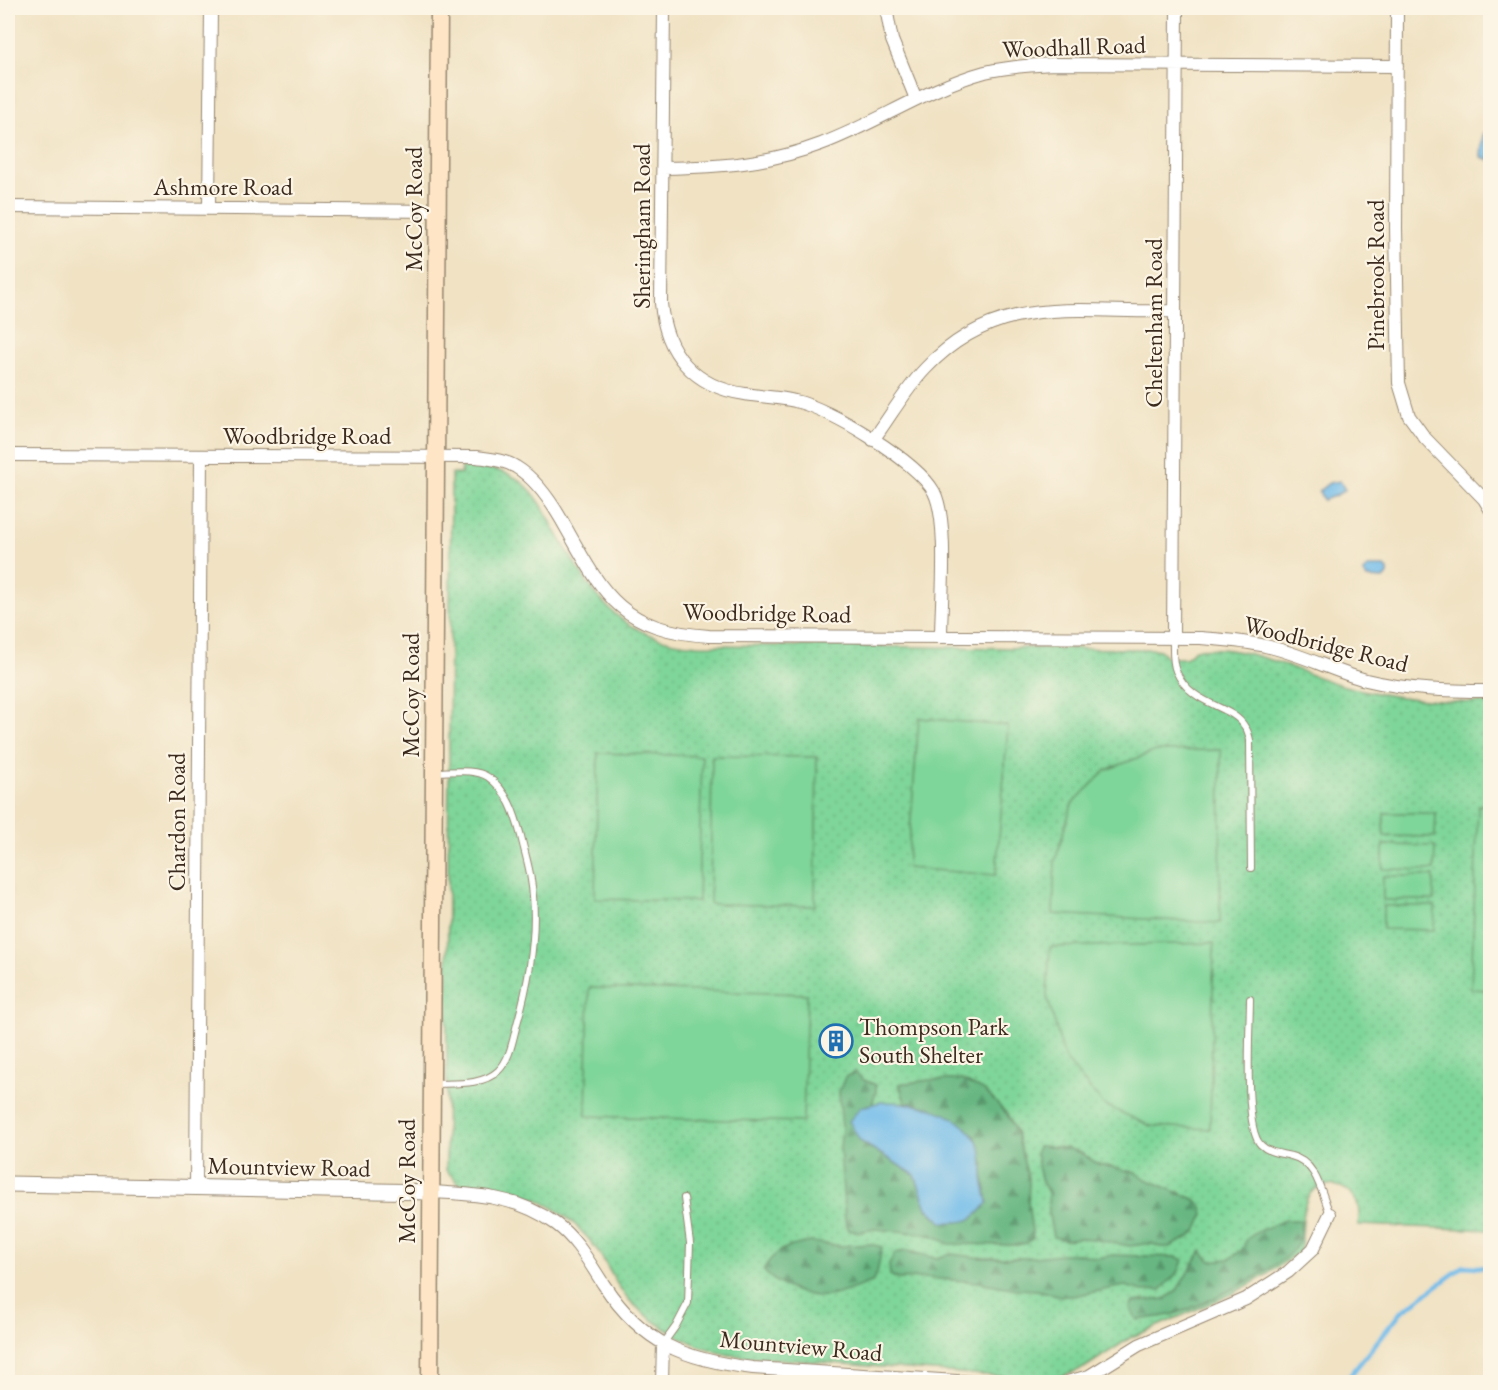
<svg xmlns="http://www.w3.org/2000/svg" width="1498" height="1390" font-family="'EB Garamond',serif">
  <defs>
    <pattern id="grass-dots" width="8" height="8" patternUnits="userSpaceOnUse" patternTransform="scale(1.5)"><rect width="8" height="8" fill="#7fd69a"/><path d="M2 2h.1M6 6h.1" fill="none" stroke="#6fb884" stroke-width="1.8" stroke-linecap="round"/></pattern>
    <pattern id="forest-firs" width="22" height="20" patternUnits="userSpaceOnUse" patternTransform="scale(1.5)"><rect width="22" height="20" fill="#67b782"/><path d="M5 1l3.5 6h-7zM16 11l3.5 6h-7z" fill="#56956a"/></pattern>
  </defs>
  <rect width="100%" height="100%" fill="#fcf5e5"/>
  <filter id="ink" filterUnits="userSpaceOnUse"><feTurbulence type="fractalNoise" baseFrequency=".0167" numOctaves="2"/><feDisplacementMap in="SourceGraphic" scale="12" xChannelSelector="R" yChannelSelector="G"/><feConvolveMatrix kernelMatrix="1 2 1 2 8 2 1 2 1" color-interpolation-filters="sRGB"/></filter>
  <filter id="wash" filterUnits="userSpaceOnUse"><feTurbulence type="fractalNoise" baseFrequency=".008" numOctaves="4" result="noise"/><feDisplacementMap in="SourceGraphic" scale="24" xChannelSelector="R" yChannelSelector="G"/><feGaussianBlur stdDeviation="1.35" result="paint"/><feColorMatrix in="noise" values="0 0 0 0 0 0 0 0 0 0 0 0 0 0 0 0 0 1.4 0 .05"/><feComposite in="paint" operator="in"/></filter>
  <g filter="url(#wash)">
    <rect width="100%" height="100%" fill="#f0e2c3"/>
    <!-- grass -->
    <path fill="url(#grass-dots)" stroke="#5d805c" stroke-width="1.5" d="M462 467C483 467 506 469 523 483 538 495 547 515 556 532 593 595 618 640 698 645L1154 649 1160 650 1168 658H1186L1195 649C1249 644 1295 672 1345 686 1395 699 1439 702 1490 703V1230L1358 1225C1367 1184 1319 1173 1307 1199 1301 1212 1304 1235 1300 1251L1266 1275 1232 1294 1130 1338 1084 1368 1061 1376 1036 1379 729 1355C695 1347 667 1333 640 1310 635 1305 628 1300 624 1294 614 1281 607 1265 598 1251 564 1204 518 1183 460 1185L446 1170 451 474H461Z"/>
    <!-- forest -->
    <path fill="url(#forest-firs)" stroke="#517050" stroke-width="1.5" d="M855 1072 864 1080 876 1085V1092L872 1104 861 1107 859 1141 915 1175 927 1208 941 1222C966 1223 974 1222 988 1202L983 1174 982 1153 975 1136 930 1108 905 1102 899 1084 930 1080H962L985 1091 1007 1114 1017 1134 1029 1182 1028 1203 1033 1238 1027 1243 1016 1245 949 1244 934 1236 918 1233 875 1229 859 1232 849 1230 845 1220 840 1147 842 1128 839 1092 845 1077Z
      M1038 1146 1067 1148 1081 1153 1098 1164 1137 1173 1146 1179 1194 1199 1202 1207 1204 1214 1196 1231 1188 1238 1169 1247H1160L1151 1243 1130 1246 1092 1239 1081 1238 1065 1240 1053 1237 1049 1216 1048 1192 1042 1182 1039 1170 1036 1152Z
      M1285 1220H1301C1300 1227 1301 1237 1298 1243 1289 1265 1198 1308 1174 1314 1162 1317 1149 1318 1137 1320L1130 1308 1133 1302 1164 1299 1176 1292 1201 1251 1211 1261 1229 1259 1242 1250 1247 1239 1259 1231Z
      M811 1242 841 1246 871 1244 882 1247 877 1273 872 1282C858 1286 842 1295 827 1296 806 1298 776 1286 763 1270 775 1249 787 1246 811 1242Z
      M907 1251 936 1258 951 1254 983 1258H1027L1061 1254H1081L1098 1258 1112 1255 1177 1257 1183 1260 1179 1271 1161 1290 1143 1291 1125 1286 1073 1296H1061L1037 1290 1017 1289 978 1282 925 1278 898 1279 890 1275 889 1264 895 1253Z"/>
    <!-- pitch -->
    <path fill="#7fd69a" stroke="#5d805c" stroke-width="1.5" d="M919 718 1008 726 996 875 907 868Z
      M1156 751 1221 750 1220 923 1053 914 1055 861 1072 804 1106 770Z
      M598 753 702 756 698 901 595 899Z
      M712 756 817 757 815 906 710 904Z
      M1478 805 1490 806V990L1471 989Z
      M1384 813H1436L1435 837 1384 836Z
      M1383 845 1435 846 1434 870 1383 869Z
      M1383 876H1434V900H1383Z
      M1383 906H1435L1434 930 1383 929Z
      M1214 943 1210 1129 1151 1126 1104 1105 1065 1059 1047 996 1050 947Z
      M589 988 807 994 803 1122 586 1116Z"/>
    <!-- water -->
    <path fill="#71bcea" stroke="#567384" stroke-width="1.5" d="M1483 133 1490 134V160L1481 157Z
      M1340 481 1345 490 1335 496 1323 500 1319 491 1329 483Z
      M1369 567H1385L1388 570V575L1384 579 1367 578 1363 572Z
      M881 1102C918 1102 966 1111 981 1150 984 1158 982 1166 983 1174 983 1183 986 1192 988 1202 974 1222 966 1223 942 1222L927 1208 915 1175 860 1141 849 1121 861 1107Z"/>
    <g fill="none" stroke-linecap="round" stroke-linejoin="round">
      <!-- stream -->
      <path stroke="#71bcea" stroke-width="4.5" d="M1345 1382 1401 1312 1464 1266 1490 1268"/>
    </g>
  </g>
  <g filter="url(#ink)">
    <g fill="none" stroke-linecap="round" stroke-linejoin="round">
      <defs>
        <path id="service" d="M1173 638C1173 648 1172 662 1176 671 1192 707 1232 704 1245 727 1248 730 1249 736 1250 740L1251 868
          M1250 999C1250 1026 1243 1129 1261 1145 1269 1153 1280 1153 1291 1156 1317 1162 1321 1192 1330 1214
          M433 1084C454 1083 482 1086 498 1071 510 1060 513 1039 517 1024 530 978 539 928 531 880 529 865 524 850 521 836 515 814 508 791 488 777 475 768 451 772 435 772
          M663 1344 676 1326 688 1303 690 1243 684 1198"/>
        <path id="minor" d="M664 8 661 303C665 353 694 387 745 394 762 397 779 397 795 401 829 408 917 461 934 492 949 522 941 601 941 637
          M886 8 892 40 916 99
          M1397 8 1396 228 1399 383 1409 416 1425 438 1484 499 1490 509
          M663 168C719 167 768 164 821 144 877 123 927 88 985 72 1008 67 1031 65 1054 64L1397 66
          M8 207 438 211
          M209 208 211 8
          M873 440C890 417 905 390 925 369 999 291 1079 314 1175 311
          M8 455 477 457C490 459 505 460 516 467 536 479 550 500 561 519 602 591 617 630 709 636L1201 638C1223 640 1244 641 1265 646 1300 653 1332 671 1366 680 1407 690 1449 691 1490 691
          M1173 638 1177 8
          M196 1188 201 456
          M430 1192C475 1194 518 1196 556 1224 577 1239 590 1264 604 1285 643 1344 685 1360 753 1368L972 1382
          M662 1382 663 1344
          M1067 1382 1089 1376 1139 1345 1246 1299 1288 1272 1313 1249 1330 1214"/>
        <path id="tertiary" d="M8 1184 430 1192"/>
        <path id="secondary" d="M430 1382 439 8"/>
      </defs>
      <!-- service casing -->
      <use href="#service" stroke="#968670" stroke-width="8"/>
      <!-- minor casing -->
      <use href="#minor" stroke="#968670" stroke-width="14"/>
      <!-- tertiary casing -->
      <use href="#tertiary" stroke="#968670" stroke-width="17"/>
      <!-- secondary casing -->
      <use href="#secondary" stroke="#968670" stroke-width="19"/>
      <!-- service -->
      <use href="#service" stroke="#fff" stroke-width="6"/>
      <!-- minor -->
      <use href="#minor" stroke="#fff" stroke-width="12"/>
      <!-- tertiary -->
      <use href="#tertiary" stroke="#fff" stroke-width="15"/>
      <!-- secondary -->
      <use href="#secondary" stroke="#fde5c5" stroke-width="16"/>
    </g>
  </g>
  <!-- icons -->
  <defs>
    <symbol id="building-ring" viewBox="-11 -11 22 22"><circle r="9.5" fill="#fcf5e5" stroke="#1f6fb2" stroke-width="1.5"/><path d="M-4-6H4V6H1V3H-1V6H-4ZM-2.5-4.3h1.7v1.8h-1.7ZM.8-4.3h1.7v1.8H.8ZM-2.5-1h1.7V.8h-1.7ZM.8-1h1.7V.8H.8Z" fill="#1f6fb2"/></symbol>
  </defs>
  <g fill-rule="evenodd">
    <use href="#building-ring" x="817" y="1022" width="38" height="38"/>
  </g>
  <g text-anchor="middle" stroke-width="4.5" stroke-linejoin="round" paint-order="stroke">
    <!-- street labels -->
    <g font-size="24" fill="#3b2a1e" stroke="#fcf5e5">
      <text transform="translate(1074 47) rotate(-2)" y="8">Woodhall Road</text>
      <text x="223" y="195">Ashmore Road</text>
      <text transform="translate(414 209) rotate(-90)" y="8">McCoy Road</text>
      <text transform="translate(642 226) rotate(-90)" y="8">Sheringham Road</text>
      <text transform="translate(1376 275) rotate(-90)" y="8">Pinebrook Road</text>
      <text transform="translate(1154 323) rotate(-90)" y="8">Cheltenham Road</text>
      <text x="307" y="444">Woodbridge Road</text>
      <text transform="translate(767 613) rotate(1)" y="8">Woodbridge Road</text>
      <text transform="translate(1326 644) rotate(14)" y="8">Woodbridge Road</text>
      <text transform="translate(411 695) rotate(-90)" y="8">McCoy Road</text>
      <text transform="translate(177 822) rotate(-90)" y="8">Chardon Road</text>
      <text transform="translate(289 1167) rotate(1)" y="8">Mountview Road</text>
      <text transform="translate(407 1181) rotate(-90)" y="8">McCoy Road</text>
      <text transform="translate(801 1346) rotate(5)" y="8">Mountview Road</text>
    </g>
    <!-- poi labels -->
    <g font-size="24" fill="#3b2a1e" stroke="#fcf5e5" text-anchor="start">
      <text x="859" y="1035">Thompson Park<tspan x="859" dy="28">South Shelter</tspan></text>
    </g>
  </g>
  <!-- margin -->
  <rect width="1498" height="1390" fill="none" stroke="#fcf5e5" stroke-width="30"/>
</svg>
